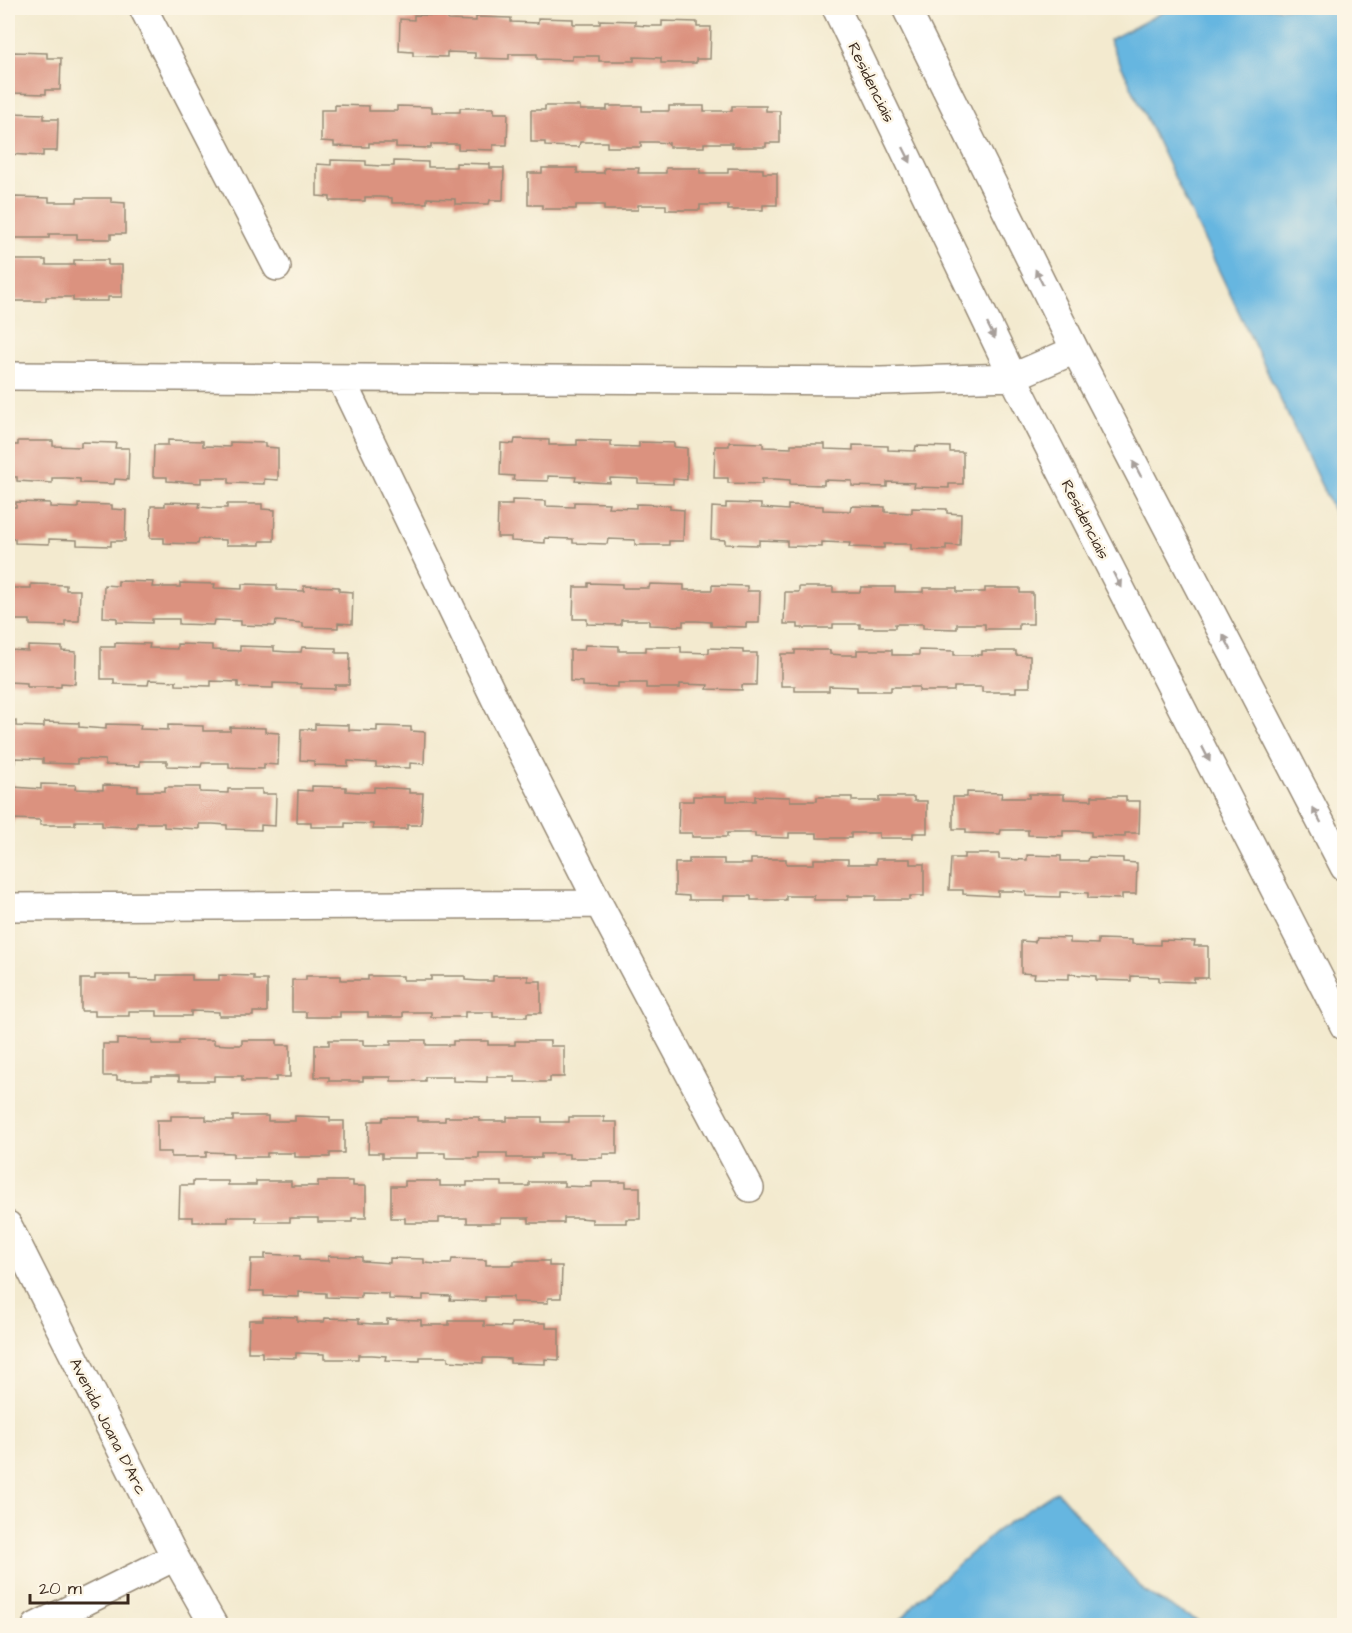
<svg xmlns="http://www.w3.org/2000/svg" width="1352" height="1633" font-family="'Architects Daughter',sans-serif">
  <rect width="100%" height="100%" fill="#fcf5e5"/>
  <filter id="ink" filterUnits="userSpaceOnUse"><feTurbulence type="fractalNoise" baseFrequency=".0167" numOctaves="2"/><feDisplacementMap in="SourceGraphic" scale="12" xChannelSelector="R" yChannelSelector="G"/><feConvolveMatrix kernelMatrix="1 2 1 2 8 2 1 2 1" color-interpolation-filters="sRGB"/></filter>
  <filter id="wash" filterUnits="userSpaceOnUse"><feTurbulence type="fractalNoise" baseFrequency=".008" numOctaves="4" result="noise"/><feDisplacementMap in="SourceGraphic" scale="24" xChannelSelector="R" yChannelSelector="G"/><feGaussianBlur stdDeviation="1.35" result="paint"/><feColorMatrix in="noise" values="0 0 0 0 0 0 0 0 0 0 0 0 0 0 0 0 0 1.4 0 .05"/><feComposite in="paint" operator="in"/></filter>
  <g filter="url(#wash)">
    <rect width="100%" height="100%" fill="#f3eacf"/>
    <!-- water -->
    <path fill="#66b6e0" stroke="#50707f" stroke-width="1.5" d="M1171 8H1344V533L1109 40Z
      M1057 1491 1145 1592 1204 1625H896L920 1598 996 1531Z"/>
    <g id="blocks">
      <!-- building -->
      <path fill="#db927f" d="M414 15 448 16V20L476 21V17L511 18V22L538 23V18L573 19V24H600V20L635 21V25L648 26H662V21L697 22V27H711L710 59H696V63H661V58L634 57V61H599V56H572V60L537 59V54H509V59L475 58V53L447 52V57L413 56V52L399 51 400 19 414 20Z
        M13 52 47 53V58H61L60 90H46V94L11 93V88H8V57H12Z
        M335 105 369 106V111H397V106L432 107V112H460V108H494V113H508L507 145H493V150L458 149V144H431V148L396 147V143H369V147L334 146V142L321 141V110H335Z
        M545 106H580V110H607V106H642V111H669V106H704V111H732V106H766V111H780V143H766V147H732V143H704V147H669V143L655 142H641V147H607V142H580L579 147 545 146V142H531V110H545Z
        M9 113 44 114V119H58L57 151H43V156L8 154V118H9Z
        M331 160 366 161V165L380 166H394V161L428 162V167H456V163L490 164V168H504L503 200H490L489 204H455V199L427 198V203H392V198L379 197H365V201H330V197L317 196V164L331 165Z
        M542 168H577V173H604V168H639L638 173H666V168H700V173H728V168L763 169V173H777V205H763V210H728V205H700V210H666V205H638V210H604V205H576V209H542V205H528V173H542Z
        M15 197 49 198V202H77V198H111V202L125 203V234H111V239H77V234H49V238H15V234H8V202H15Z
        M11 260H46V265H74V260H108V265H122V297H108V301H73V297H46V301H11V297H8V265H11Z
        M515 439 549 440V445H577V440L611 441V446L639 447V442L674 443V447L687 448V480L673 479V484L638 483V479L610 478V483L575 481 576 477 548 476V481L513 480 514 476 500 475 501 443 514 444Z
        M168 440 203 441V446L230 447V442L265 443V447L278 448V480L264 479V484L229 483V478H201V483L167 481V477H153L154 445H168Z
        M18 441H53V446L81 447V442L116 443 115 448H129L128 480 115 479 114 484 80 483V479L66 478H52V483L17 481V477H8V445H18Z
        M729 442 763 443V447L791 448V444H825V449L853 450V445L888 446V450L915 451 916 446 950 447V452H963V484H949V488L914 487 915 483 887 482V487L852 486V481L824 480V485L790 484V480L776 479H762V484L728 483V478H714L715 446H729Z
        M512 500 546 501V506L574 507V502L609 503 608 507 636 508V504L670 505V509L684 510 683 541H669V545H635V540L608 539 607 544 573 543V539L545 538V543L511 541V537H497L498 505H512Z
        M16 502 50 503V507L78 508V504L112 505V509L126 510 125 541H111V546L77 545V540L49 539V544L15 543V539L8 538V507H16Z
        M165 502 200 503 199 507 213 508H227V504H262V509L275 510 274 541H260V545H226V540L199 539 198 544 164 543V538H150L151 506H165Z
        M726 503 761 504V508L788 510V505L823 506V510L850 511 851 506 885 507V512L912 513V508L947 509V513L961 514 960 546 946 545V550L911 549V544H884V548L849 547 850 543 822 542V547L787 546V541L759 540V545L725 544V540L711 539 712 507 726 508Z
        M118 581 153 582 152 587H180V583L215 584 214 588 242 589V584L277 585V590L304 591V586L339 587V591L353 592 352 624 338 623V628L303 627V623L276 621 275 626 241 625V621L214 620 213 625 179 624V619H152V623L117 622V618L103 617 104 585 118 586Z
        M588 583 622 584V588H649L650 584 684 585V590H712V585L747 586V591H760L759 623H746V627L711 626V622L697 621H683V626L649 625V620H621V625L587 624V619H573L574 587H588Z
        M31 584 66 585V590H80L79 621H65V626L30 625V620H8V588H31Z
        M799 587H833V592H860L861 587H895V592H923V588H957V592H985V588H1020V593H1033V624H1019V629H985V624H957V629L923 628V624H895V628H860V624H833V628H798V624H784L785 592H799Z
        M115 643 150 644 149 648 177 649V644L212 645V650L240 651V646L274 647V651L288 652H301L302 647 336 648V653H350L349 685H335V689L301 688V684L273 683V688L238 687V682L211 681V686L176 685V681L149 680 148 685 114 684V679H101V647H115Z
        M585 645 619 646V651H646V647H681V652L709 653V648L743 649V653H757L756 685H742V690L707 689 708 685 680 684V688H646V683H618V687L583 686V682L570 681V650H584Z
        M28 646 62 647V651L76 652 75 684 61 683V687H27V683L8 682V650L28 651Z
        M795 650H830V654L843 655H857V650H892V655H919V650L954 651V655H982V651H1016V655L1030 656V687H1016V692H982V687H954V691H919V687H891V691H857V687L829 686V691H795V686H781V654H795Z
        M8 721H16V726L44 727V722L79 723V727L106 729V724L141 725 140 729 168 730V725L203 726V731H230V727L265 728V732L279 733 278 765 264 764V769L229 768V763H202L201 767 167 766V761H140V766L105 765V760L77 759V764L43 763V759L15 758V763L8 762Z
        M315 724 349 725V730L377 731V726L411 727V731L425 732 424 764 410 763V768L376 767V763L348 761V766L314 765V761L300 760 301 729H315Z
        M8 783H14V787L41 789V784L76 785 75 789 103 790V785L138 786V791H165V787H200V792L228 793V789H262V794H276L275 826 261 825V830L227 829V825L213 824H199V829L164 827V823H137V827L102 826V821H75V825H40V820L13 819V824H8Z
        M312 786 346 787V791L360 792H374V787L409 789V793H423L421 825H407V829H373V824L345 823V827H311V822H297L298 790 312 791Z
        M967 792 1002 793 1001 798H1029V794H1064V799L1092 800V796H1126V801H1140L1139 833H1125V837L1091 836V832L1077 831H1063V836L1028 835V830H1001L1000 834 966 833V829H953V797H967Z
        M693 796H727V801H755V796L790 797V801H817V797H852V801H879V797H914V801H927V833H913V838H879V833H851V838H817V833H789V838L755 837V833H727V837H692V833H678L679 801H693Z
        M964 854H999V859L1027 860V855L1061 856V861H1088L1089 857 1123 858V862L1137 863 1136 894H1122V899L1088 898V893L1060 892V897L1026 896V892L1012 891H998V896L963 894V890H949L951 858H964Z
        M689 859H724V864H751V859H786V864H814V859H848V864H876V859H910V864H924V896H910V900H875L876 896H848V900H814V896H786V900H751V896H724V900H689V896L675 895V863H689Z
        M1036 937 1070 938V943L1098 944V939L1132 940V944L1160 945V940L1195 941 1194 946H1208V978H1194V982L1159 981V977L1131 976V981L1096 980V976L1069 974V979L1034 978 1035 974 1021 973V941L1035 942Z
        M95 975H130V979L157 980V975H192V980H219V975L254 976V980H267V1012H253V1016H219V1012L191 1011V1016H157V1011H129V1016H95V1011H81V979H95Z
        M306 976H341V980H368V976H403V980H431V976H465V980L479 981H493V976H528V981H541V1013H527V1017H493V1012H465V1017H431V1012H403V1017H368V1012H340V1017H306V1012H292V980H306Z
        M117 1039 152 1040V1044H179V1040H214V1044L228 1045H242V1040H277V1045H290V1077H276V1081H242V1076H214V1081H179V1076H152V1080H117V1076H103V1044H117Z
        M329 1040H363V1045H391V1040H426V1045H453V1041H488V1045H515V1041H550V1046H564V1077H550V1082H515V1077H487V1082L453 1081V1077H425V1081H391V1077H363V1081H329V1077H315V1045H329Z
        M171 1116H206V1120L220 1121H233V1116H268V1121H295V1116L330 1117V1121H344V1153H330V1157H295V1153H267V1157H233V1153L206 1152V1157H171V1152H157V1120H171Z
        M383 1117H417V1121H445V1117H479V1121H507V1117H542V1122H569V1117H604V1122H617V1154H603V1158H569V1154H541V1158H507V1153H479V1158H445V1153H417V1158H382V1153H368L369 1121H382Z
        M193 1181H228V1185H256V1181H291V1186H318V1181H353V1186H366V1218H352V1222H318V1218H290V1222H256V1217H228V1222H193V1217H179L180 1185H193Z
        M405 1181H440V1186H467V1182H502V1186H529V1182H564V1186L592 1187V1182H626V1187H640V1219H626V1223H592V1219L578 1218H564V1223H529V1218H501V1223H467V1218H439V1223H405V1218H391V1186H405Z
        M265 1254 300 1256V1260L328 1261V1256L362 1257V1261L390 1263V1258L424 1259V1263L438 1264H451L452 1259 486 1260V1265H514V1261H549V1266H562L561 1298H548V1303L513 1302V1297H485V1301L450 1300 451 1296 423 1295V1300L389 1299V1294L361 1293V1298L326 1297V1293L299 1292V1297L264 1296V1291H250L251 1259H265Z
        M263 1316 297 1317V1321L311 1322H324L325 1318 359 1319V1323L373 1324H387V1319L421 1320V1325H449V1321H484V1326L511 1327V1323H546V1328H559V1360L545 1359V1364L510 1363V1359L497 1358H483V1363L448 1361V1357H420V1361L385 1360 386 1356 372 1355H358V1359H324V1354L296 1353V1358L262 1357V1352H248L249 1320H263Z"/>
    </g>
  </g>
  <g filter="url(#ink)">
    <use href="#blocks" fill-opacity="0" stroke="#978a76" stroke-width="1.5"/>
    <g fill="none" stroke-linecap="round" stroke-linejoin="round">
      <defs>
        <path id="minor" d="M143 8 277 267
          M836 8 1013 377 1344 1026
          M906 8 1075 350 1344 867
          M8 376 881 381 1013 377 1075 350
          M341 379 496 701 599 904 750 1188
          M8 907 599 904
          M8 1225 175 1557 214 1626
          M36 1626 175 1557"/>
      </defs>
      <!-- minor casing -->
      <use href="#minor" stroke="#978a76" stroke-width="30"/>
      <!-- minor -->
      <use href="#minor" stroke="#fff" stroke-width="27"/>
    </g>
    <!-- one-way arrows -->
    <defs><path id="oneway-solid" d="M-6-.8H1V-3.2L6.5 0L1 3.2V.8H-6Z" transform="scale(1.5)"/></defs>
    <g fill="#a79f9a">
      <use href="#oneway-solid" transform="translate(907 155) rotate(64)"/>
      <use href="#oneway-solid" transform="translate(1039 277) rotate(-116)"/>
      <use href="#oneway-solid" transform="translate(991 331) rotate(64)"/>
      <use href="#oneway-solid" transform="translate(1137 469) rotate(-118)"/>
      <use href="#oneway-solid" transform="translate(1117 580) rotate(63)"/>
      <use href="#oneway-solid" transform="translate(1227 642) rotate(-118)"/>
      <use href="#oneway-solid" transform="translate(1206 754) rotate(63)"/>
      <use href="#oneway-solid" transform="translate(1317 815) rotate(-118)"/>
    </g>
  </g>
  <g text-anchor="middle" stroke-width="5" stroke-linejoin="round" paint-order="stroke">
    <!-- street labels -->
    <g font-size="16" fill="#3b2a1e" stroke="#fcf5e5">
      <text transform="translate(872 82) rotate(64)" y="6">Residenciais</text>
      <text transform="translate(1086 519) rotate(63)" y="6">Residenciais</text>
      <text transform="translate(109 1426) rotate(63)" y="6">Avenida Joana D'Arc</text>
    </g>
  </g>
  <!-- margin -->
  <rect width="1352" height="1633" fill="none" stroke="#fcf5e5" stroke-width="30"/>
  <!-- scale -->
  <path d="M30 1594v9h98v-9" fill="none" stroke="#3b2a1e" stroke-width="3"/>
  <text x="39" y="1594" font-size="18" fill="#3b2a1e" stroke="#fcf5e5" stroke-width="4.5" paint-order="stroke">20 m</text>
</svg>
